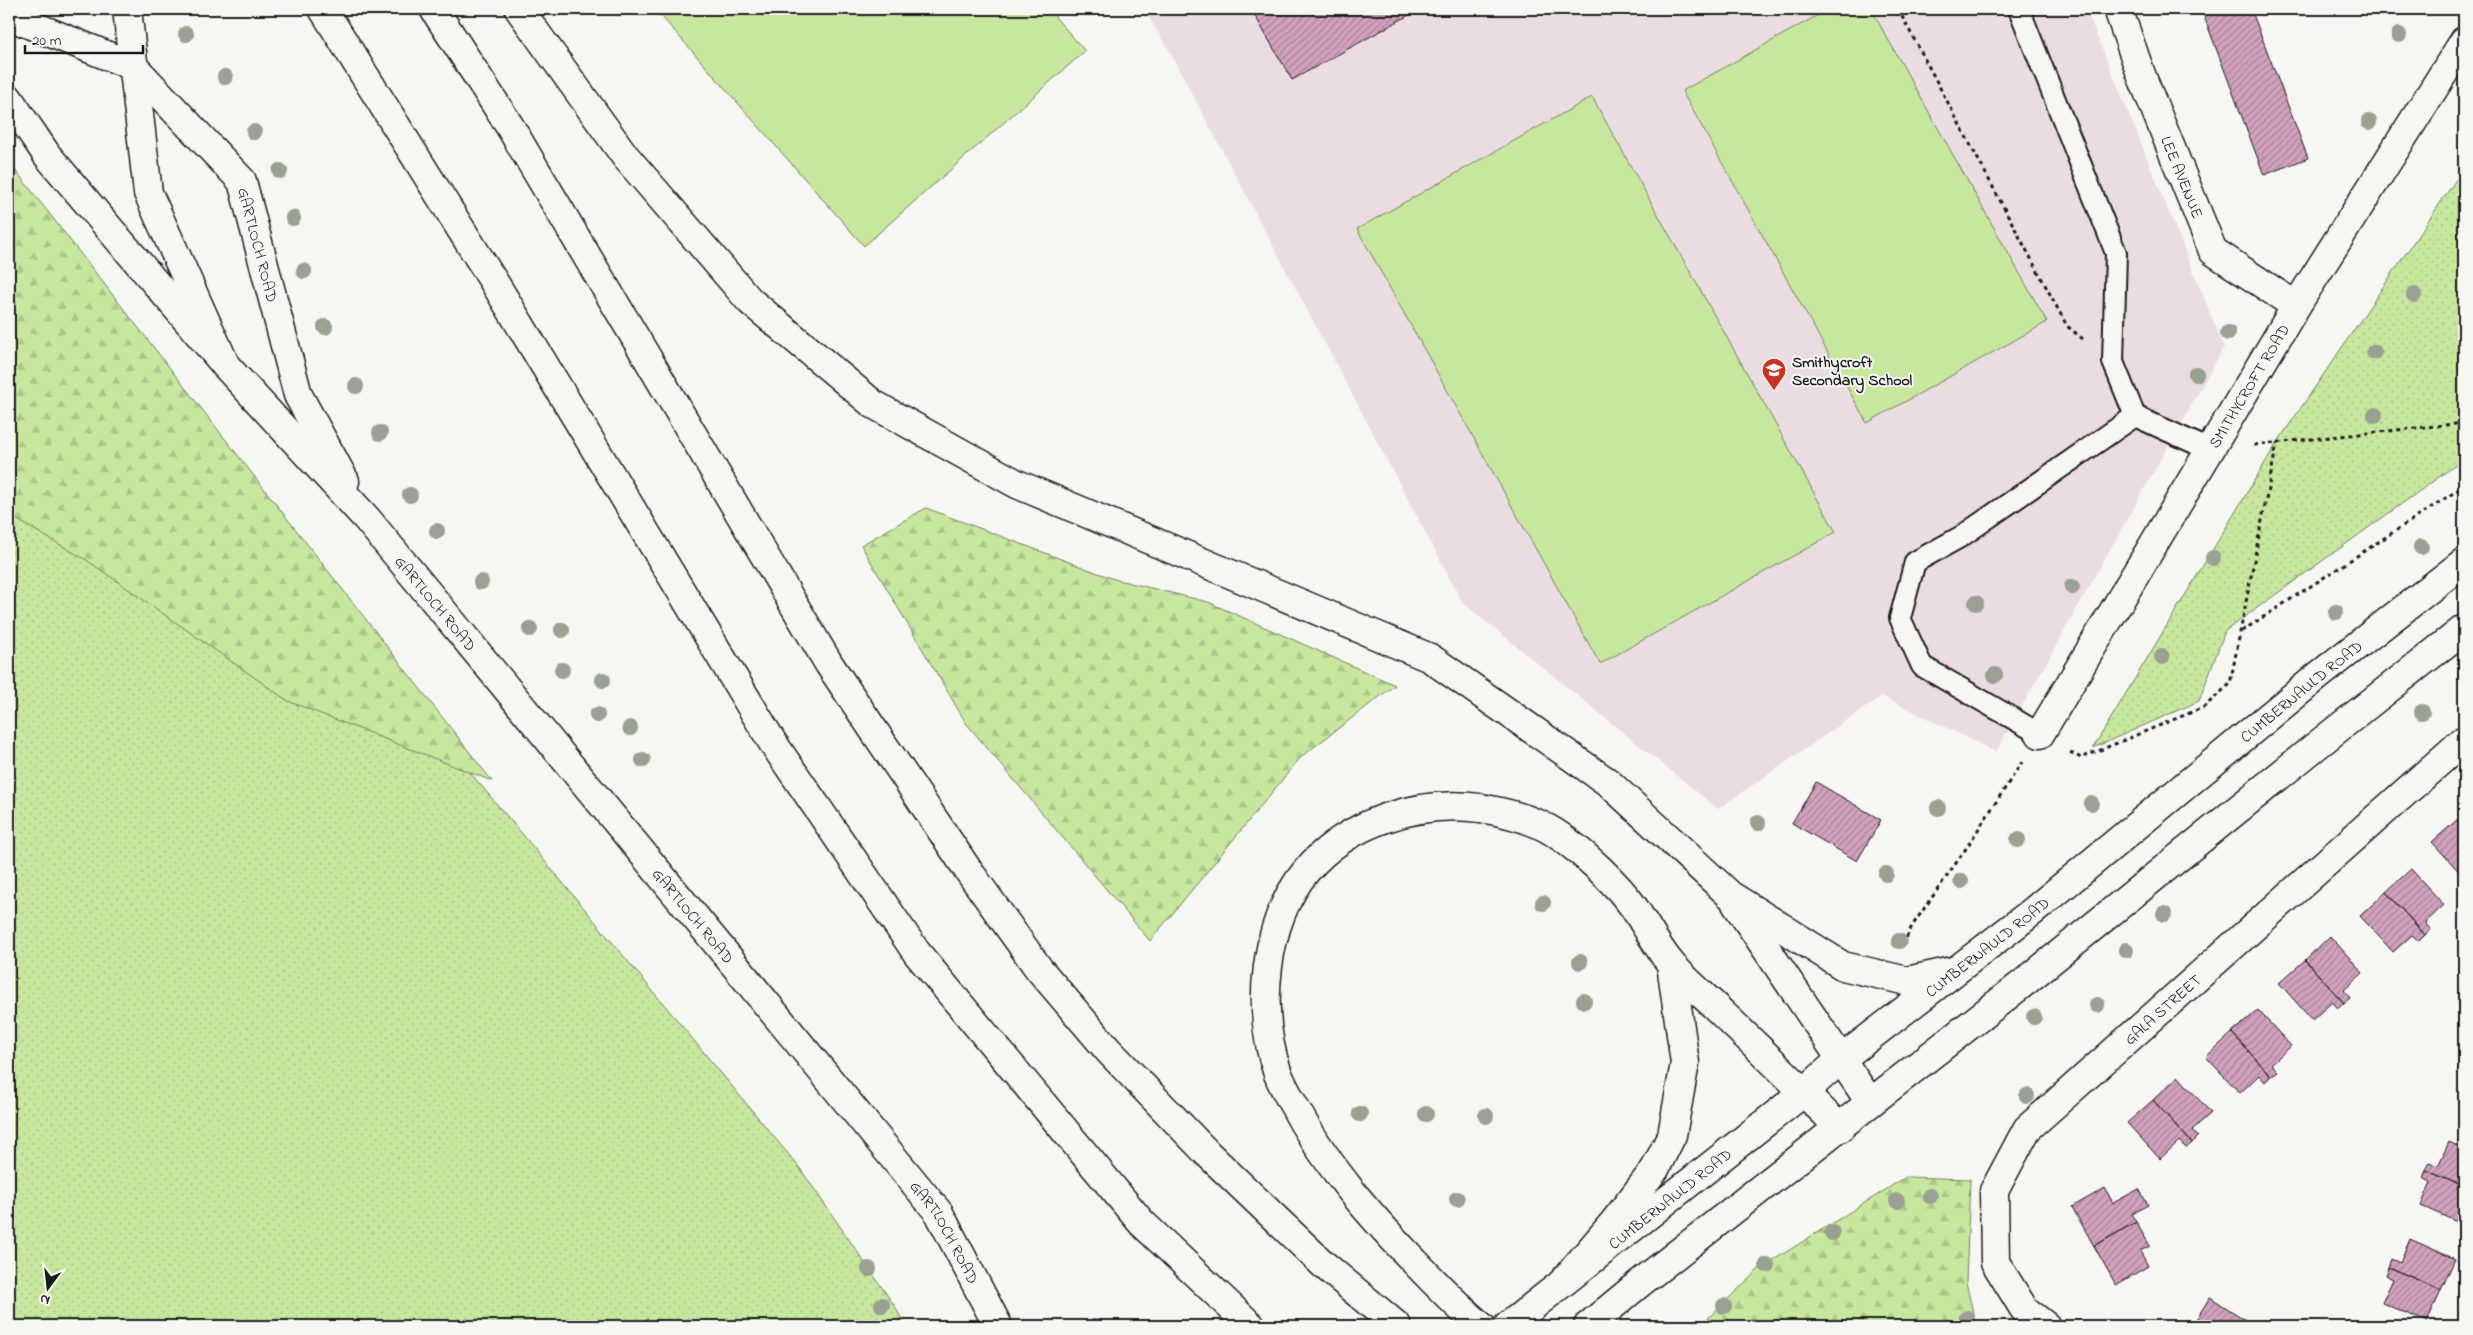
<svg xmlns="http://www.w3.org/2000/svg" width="2473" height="1335" font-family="'Indie Flower',sans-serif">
  <defs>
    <pattern id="grass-dots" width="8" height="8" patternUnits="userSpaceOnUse" patternTransform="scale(1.25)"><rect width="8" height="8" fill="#c7e79f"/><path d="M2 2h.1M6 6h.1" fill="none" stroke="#aac688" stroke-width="1.8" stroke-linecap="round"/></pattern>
    <pattern id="forest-firs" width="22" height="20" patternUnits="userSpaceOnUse" patternTransform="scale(1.25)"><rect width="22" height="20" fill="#c7e79f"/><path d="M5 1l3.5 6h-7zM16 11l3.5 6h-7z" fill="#aac688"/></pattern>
    <pattern id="building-hatch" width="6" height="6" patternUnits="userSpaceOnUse" patternTransform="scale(1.25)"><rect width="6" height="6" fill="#d2a1be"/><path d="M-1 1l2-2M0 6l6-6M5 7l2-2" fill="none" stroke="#aa829a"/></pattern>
  </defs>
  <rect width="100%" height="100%" fill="#f6f6f2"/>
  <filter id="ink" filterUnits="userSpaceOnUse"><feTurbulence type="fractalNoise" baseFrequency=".02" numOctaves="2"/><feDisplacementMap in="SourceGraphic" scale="10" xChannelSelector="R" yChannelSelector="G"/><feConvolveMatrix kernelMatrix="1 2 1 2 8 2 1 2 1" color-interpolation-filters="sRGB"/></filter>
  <g filter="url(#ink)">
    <!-- built -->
    <path fill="#ebdce2" d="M1144 9H2086L2224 347 1996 752 1882 696 1718 809 1463 603 1170 52Z"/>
    <!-- grass -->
    <path fill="url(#grass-dots)" stroke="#72825e" d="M2464 168V459L2225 631 2199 701 2093 748 2277 443Z
      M9 221 181 431 528 841 799 1167 896 1308 905 1326H9Z"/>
    <!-- forest -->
    <path fill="url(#forest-firs)" stroke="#72825e" d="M9 162 492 781 288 701 88 561 9 515Z
      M926 508 1114 579 1208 602 1395 685 1301 757 1150 941 966 723 861 545Z
      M1906 1177 1970 1179 1966 1282 1976 1326H1700L1759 1269Z"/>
    <!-- garden -->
    <path fill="#c7e79f" stroke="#72825e" d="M655 9H1048L1085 51 864 246Z
      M1829 9H1871L2047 322 1867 423 1682 91Z
      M1592 97 1836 532 1600 664 1357 229Z"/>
    <!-- building -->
    <path fill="url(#building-hatch)" stroke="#1c1c1c" d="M1251 9H1420L1292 80Z
      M2207 9H2251L2308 158 2264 175 2202 11Z
      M1816 782 1881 820 1857 861 1792 823Z
      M2464 813V826L2458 819Z
      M2458 819 2464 826V877L2432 842Z
      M2411 869 2444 905 2425 923 2431 930 2425 935 2386 892Z
      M2386 892 2425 935 2419 941 2412 935 2393 952 2360 916Z
      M2330 936 2363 973 2344 990 2350 998 2344 1003 2305 960Z
      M2305 960 2344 1003 2338 1008 2332 1002 2312 1020 2279 983Z
      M2258 1010 2291 1046 2271 1064 2278 1071 2271 1076 2232 1033Z
      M2232 1033 2271 1076 2265 1082 2259 1075 2240 1093 2206 1057Z
      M2178 1076 2211 1113 2192 1130 2198 1137 2192 1143 2153 1100Z
      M2153 1100 2192 1143 2186 1148 2179 1141 2160 1159 2127 1123Z
      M2449 1142 2464 1149V1187L2426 1170 2430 1162 2438 1166Z
      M2426 1170 2464 1187V1225L2421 1206 2431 1182 2423 1178Z
      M2105 1188 2113 1203 2139 1189 2148 1205 2131 1214 2136 1222 2094 1246 2072 1207Z
      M2136 1222 2150 1246 2140 1251 2148 1266 2116 1285 2094 1246Z
      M2410 1239 2455 1259 2441 1290 2388 1267 2391 1259 2400 1263Z
      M2388 1267 2441 1290 2427 1322 2382 1303 2393 1279 2385 1275Z
      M2210 1297 2247 1321 2244 1326H2192Z
      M2247 1321 2256 1326H2244Z"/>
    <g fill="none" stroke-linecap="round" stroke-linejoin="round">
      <defs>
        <path id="lane" d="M2019 9 2116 253 2113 362 2135 416 2210 450
          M2040 734 1922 666 1900 618 1915 562 1962 536 2135 416"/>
        <g id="street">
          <path id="s1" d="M2118 9 2142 77 2213 251 2296 306"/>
          <path id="s2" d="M2040 734 2296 306 2464 41"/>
          <path id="s3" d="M2046 1326 2024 1309 1995 1262 1994 1191 2027 1129 2464 740"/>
        </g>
        <g id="secondary">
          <path id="s4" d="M9 16 133 66 242 181 298 395 345 481"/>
          <path id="s5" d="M9 99 47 155 226 366 367 519 939 1213 998 1326"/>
        </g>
        <g id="primary">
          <path id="s6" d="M1508 1326 1804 1092 1840 1060 2032 912 2318 676 2464 562"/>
          <path d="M1588 1326 1640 1283 2026 981 2316 746 2464 629"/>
        </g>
        <path id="highway" d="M127 9 148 193 226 366
          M323 9 499 290 773 743 917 953 1141 1222 1251 1326
          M434 9 509 125 829 664 968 870 1039 969 1108 1050 1208 1154 1323 1264 1397 1326
          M519 9 625 156 750 301 873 404 1017 484 1430 658 1609 783 1730 895 1843 966 1907 981 1953 971
          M1736 904 1870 1102
          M1561 1284 1614 1222 1655 1169 1672 1135 1685 1063 1671 964
          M1481 1326C1457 1306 1436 1284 1415 1262 1368 1213 1323 1162 1292 1102 1287 1093 1282 1084 1278 1074 1256 1012 1263 922 1307 870 1348 822 1418 800 1480 808 1504 812 1534 819 1555 833 1580 849 1618 884 1635 909 1647 927 1658 949 1672 965 1688 983 1708 999 1725 1016 1764 1053 1802 1090 1840 1128"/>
      </defs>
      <!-- lane casing -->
      <use href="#lane" stroke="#1c1c1c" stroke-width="24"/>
      <!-- street casing -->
      <use href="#street" stroke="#1c1c1c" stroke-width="31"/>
      <!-- secondary casing -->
      <use href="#secondary" stroke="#1c1c1c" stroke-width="31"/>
      <!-- primary casing -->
      <use href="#primary" stroke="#1c1c1c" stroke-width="31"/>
      <!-- highway casing -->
      <use href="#highway" stroke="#1c1c1c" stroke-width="31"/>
      <!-- path -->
      <path stroke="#1c1c1c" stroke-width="3" stroke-dasharray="4 4" stroke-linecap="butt" d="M1898 9 2067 326 2083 339
        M2254 445 2464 423
        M2242 631 2464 486
        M2070 752 2081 758 2204 707 2230 684 2277 443
        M1903 945 1912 926 1963 853 2022 762"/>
      <!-- lane -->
      <use href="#lane" stroke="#f6f6f2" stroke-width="20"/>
      <!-- street -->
      <use href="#street" stroke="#f6f6f2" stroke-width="28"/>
      <!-- secondary -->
      <use href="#secondary" stroke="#f6f6f2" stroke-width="28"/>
      <!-- primary -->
      <use href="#primary" stroke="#f6f6f2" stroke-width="28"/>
      <!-- highway -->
      <use href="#highway" stroke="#f6f6f2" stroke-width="28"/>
    </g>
    <!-- trees -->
    <g fill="#9aa092">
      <circle cx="186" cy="34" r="8"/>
      <circle cx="2399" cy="35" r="8"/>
      <circle cx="225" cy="77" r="8"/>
      <circle cx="2369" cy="122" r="8"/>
      <circle cx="254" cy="132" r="8"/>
      <circle cx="280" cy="171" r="8"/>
      <circle cx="293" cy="218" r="8"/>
      <circle cx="304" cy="271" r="8"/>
      <circle cx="2414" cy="295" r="8"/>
      <circle cx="325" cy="327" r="8"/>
      <circle cx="2228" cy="333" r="8"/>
      <circle cx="2374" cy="352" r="8"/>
      <circle cx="2196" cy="374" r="8"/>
      <circle cx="356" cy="386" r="8"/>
      <circle cx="2375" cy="415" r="8"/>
      <circle cx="380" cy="433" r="8"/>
      <circle cx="410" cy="495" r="8"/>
      <circle cx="437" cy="531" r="8"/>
      <circle cx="2421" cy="547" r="8"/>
      <circle cx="2213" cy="558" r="8"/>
      <circle cx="481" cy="582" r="8"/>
      <circle cx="2072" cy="587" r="8"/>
      <circle cx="1976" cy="603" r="8"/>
      <circle cx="2336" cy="612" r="8"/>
      <circle cx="530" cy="629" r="8"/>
      <circle cx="562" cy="630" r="8"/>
      <circle cx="2162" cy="657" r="8"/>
      <circle cx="562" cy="670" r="8"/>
      <circle cx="1995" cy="675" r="8"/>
      <circle cx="603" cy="680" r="8"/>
      <circle cx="2422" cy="712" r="8"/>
      <circle cx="597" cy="715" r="8"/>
      <circle cx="630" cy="728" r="8"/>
      <circle cx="643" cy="760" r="8"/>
      <circle cx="2091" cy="803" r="8"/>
      <circle cx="1938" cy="808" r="8"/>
      <circle cx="1758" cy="823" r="8"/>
      <circle cx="2018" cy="840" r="8"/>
      <circle cx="1886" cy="874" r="8"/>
      <circle cx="1961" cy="881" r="8"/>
      <circle cx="1543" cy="903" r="8"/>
      <circle cx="2164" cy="914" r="8"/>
      <circle cx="1899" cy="941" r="8"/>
      <circle cx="2126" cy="950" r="8"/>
      <circle cx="1580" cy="962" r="8"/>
      <circle cx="1584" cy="1001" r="8"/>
      <circle cx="2097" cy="1005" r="8"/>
      <circle cx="2034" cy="1017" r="8"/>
      <circle cx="2027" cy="1096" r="8"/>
      <circle cx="1360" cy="1114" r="8"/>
      <circle cx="1426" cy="1114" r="8"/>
      <circle cx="1486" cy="1116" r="8"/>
      <circle cx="1930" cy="1196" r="8"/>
      <circle cx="1457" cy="1199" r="8"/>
      <circle cx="1897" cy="1201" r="8"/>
      <circle cx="1832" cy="1233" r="8"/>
      <circle cx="1767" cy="1265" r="8"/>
      <circle cx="869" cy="1269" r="8"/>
      <circle cx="882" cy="1305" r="8"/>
      <circle cx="1724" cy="1306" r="8"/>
      <circle cx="1967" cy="1318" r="8"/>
    </g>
  </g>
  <!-- icons -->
  <defs>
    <symbol id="school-pin" viewBox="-11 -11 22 30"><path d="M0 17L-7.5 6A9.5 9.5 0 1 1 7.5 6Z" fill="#c8321e" stroke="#f6f6f2"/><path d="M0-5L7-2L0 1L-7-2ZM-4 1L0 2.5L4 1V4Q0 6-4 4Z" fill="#fff"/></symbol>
  </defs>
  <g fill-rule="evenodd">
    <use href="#school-pin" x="1760" y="356" width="28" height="38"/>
  </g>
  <g text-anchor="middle" stroke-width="4" stroke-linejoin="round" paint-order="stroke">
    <!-- street labels -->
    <g font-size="16" fill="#1c1c1c" stroke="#f6f6f2">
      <text dy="6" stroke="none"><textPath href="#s1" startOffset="180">LEE AVENUE</textPath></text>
      <text dy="6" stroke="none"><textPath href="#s4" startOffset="358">GARTLOCH ROAD</textPath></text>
      <text dy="6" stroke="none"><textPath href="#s2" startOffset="406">SMITHYCROFT ROAD</textPath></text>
      <text dy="6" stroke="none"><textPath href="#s5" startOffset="661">GARTLOCH ROAD</textPath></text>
      <text dy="6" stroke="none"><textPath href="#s6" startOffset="1016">CUMBERNAULD ROAD</textPath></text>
      <text dy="6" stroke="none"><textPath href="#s5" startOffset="1066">GARTLOCH ROAD</textPath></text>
      <text dy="6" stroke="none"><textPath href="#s6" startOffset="611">CUMBERNAULD ROAD</textPath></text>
      <text dy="6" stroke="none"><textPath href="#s3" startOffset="405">GALA STREET</textPath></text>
      <text dy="6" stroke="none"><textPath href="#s6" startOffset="206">CUMBERNAULD ROAD</textPath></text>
      <text dy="6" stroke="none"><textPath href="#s5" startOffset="1471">GARTLOCH ROAD</textPath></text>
    </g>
    <!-- poi labels -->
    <g font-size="16" font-weight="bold" fill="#1c1c1c" stroke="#f6f6f2" text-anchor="start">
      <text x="1792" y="367">Smithycroft<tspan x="1792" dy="18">Secondary School</tspan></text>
    </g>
  </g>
  <!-- margin -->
  <rect width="2473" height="1335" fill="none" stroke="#f6f6f2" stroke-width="30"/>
  <rect x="15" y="15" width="2443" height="1305" fill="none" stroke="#1c1c1c" stroke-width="2" filter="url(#ink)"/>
  <!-- north arrow -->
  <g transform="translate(48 1288) rotate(195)" stroke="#f6f6f2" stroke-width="4" paint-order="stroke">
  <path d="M0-4L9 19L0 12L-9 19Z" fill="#1c1c1c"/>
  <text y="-8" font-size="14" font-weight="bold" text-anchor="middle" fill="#1c1c1c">N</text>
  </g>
  <!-- scale -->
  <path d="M25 45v8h118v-8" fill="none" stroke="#1c1c1c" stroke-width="2.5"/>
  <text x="32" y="45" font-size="15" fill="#1c1c1c" stroke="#f6f6f2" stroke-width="4" paint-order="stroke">20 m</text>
</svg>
